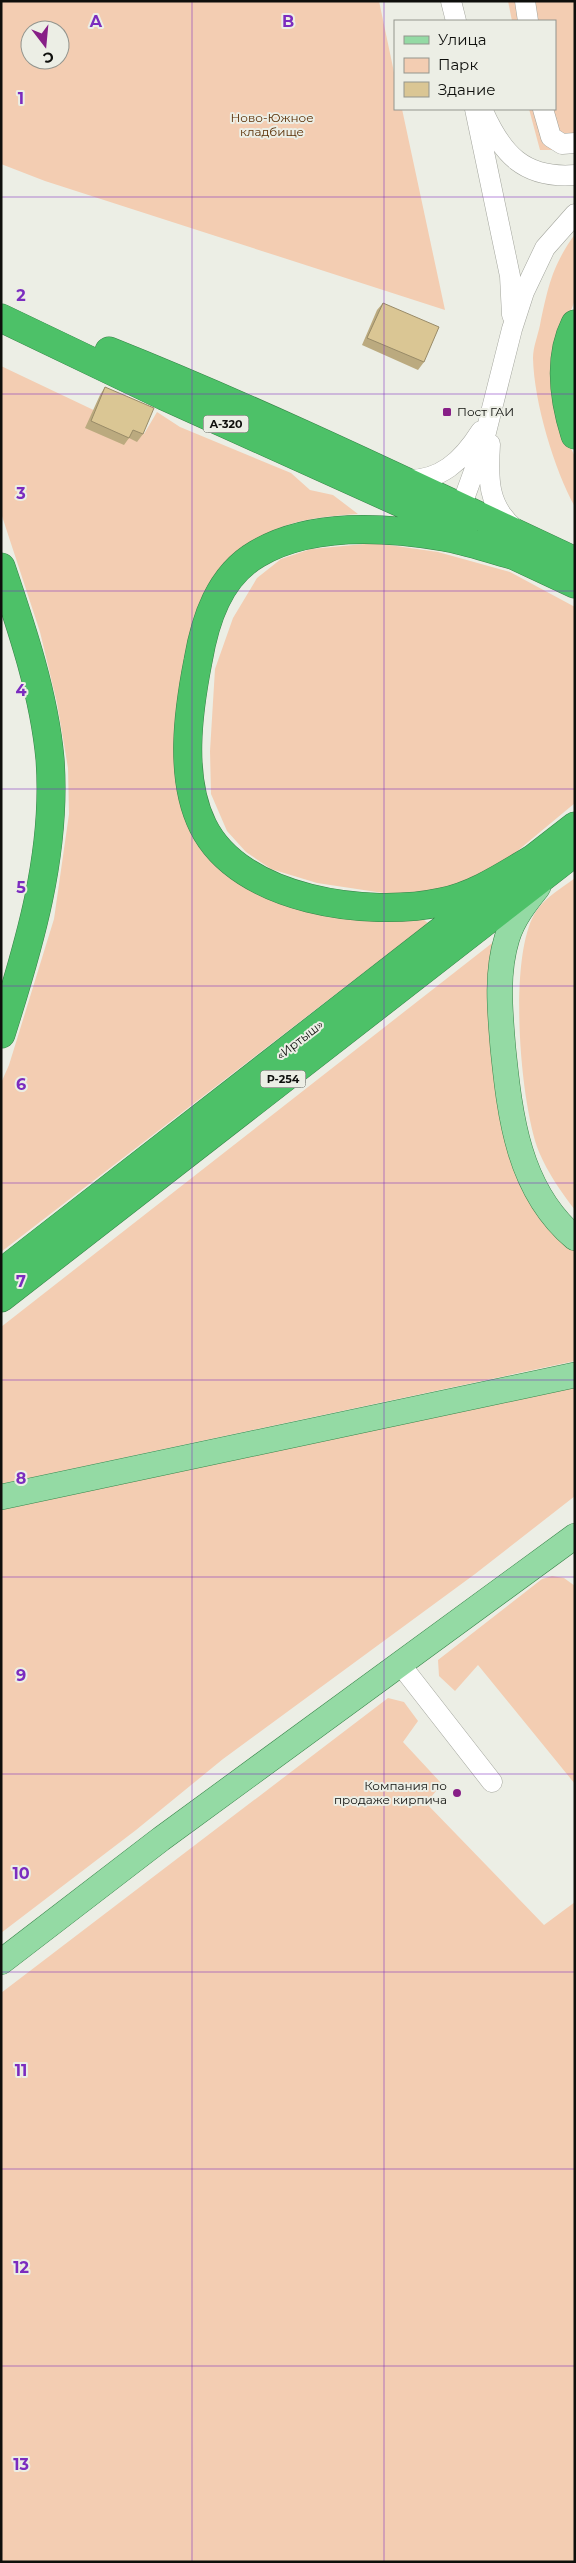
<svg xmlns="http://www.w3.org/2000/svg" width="576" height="2563" font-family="Montserrat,sans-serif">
  <rect width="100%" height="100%" fill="#eceee5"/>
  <!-- green -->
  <path fill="#f3cdb2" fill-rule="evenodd" d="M1 1H379L395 77V109H402L445 310 45 181 1 164ZM30 30H60V60H30Z
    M508 1H575V150H540L529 109H555V21H512Z
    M575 234V300L561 337 570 446 575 457V507C554 469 534 402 533 358 533 347 538 335 540 325 548 287 552 266 575 234Z
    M1 366 144 434 157 412 180 427 291 473 310 490 333 495 358 514C297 518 266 525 221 568L180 769 234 880 255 893 291 904 366 919 424 920 428 923 1 1252V1083L9 1065 54 919 69 814 68 768 57 703 40 632 1 513Z
    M375 543 438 552 510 572 575 607V803L486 877 440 893 390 894 317 883 271 869 246 852 227 831 211 794 210 751 215 669 233 618 257 578 281 559 311 549Z
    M575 878V1210C561 1192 548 1173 539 1152 520 1105 507 952 537 910 546 897 563 887 575 878Z
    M496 940 498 1089 575 1249V1361L1 1484V1327Z
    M575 1387V1496L475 1574 223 1759 136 1830 1 1933V1510Z
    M552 1576 564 1578 575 1586V1784L478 1665 455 1691 439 1676 438 1660 542 1579Z
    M388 1698 404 1702 418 1721 403 1742 442 1784 426 1803 544 1925 575 1902V2562H1V1993Z"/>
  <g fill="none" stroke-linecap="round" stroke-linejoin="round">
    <defs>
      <path id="minor" d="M451 1 456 21
        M525 1 528 21
        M475 109 510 276 512 315
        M543 109 551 137 562 144 575 143
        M483 111C502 154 524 179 575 175
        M490 444C488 478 487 506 515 529
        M403 480C440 482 462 461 481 431
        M461 507 481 452 512 329 524 292 545 248 575 214
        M400 1664 492 1782"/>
      <path id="major" d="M538 887C526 902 513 918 507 938 496 973 500 1012 503 1048 510 1116 518 1190 575 1238
        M1 1497 575 1375
        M1 1962 161 1839 575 1536"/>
      <path id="highway" d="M1 318 164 396 463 531
        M575 324C558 358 564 400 575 435
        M109 351C267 414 421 489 575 561
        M500 549 575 584
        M516 556C492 550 468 541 444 537 385 527 311 522 257 554 219 576 205 620 198 661 188 712 179 778 203 826 240 901 369 918 442 902 476 895 505 875 534 858
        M1 567C22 629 44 694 50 759 57 853 29 946 1 1034
        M521 868 575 826
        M1 1273 487 895
        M1 1298 575 852"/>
    </defs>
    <!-- minor casing -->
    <use href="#minor" stroke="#a3a59d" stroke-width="21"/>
    <!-- major casing -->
    <use href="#major" stroke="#378348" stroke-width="26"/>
    <!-- highway casing -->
    <use href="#highway" stroke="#378348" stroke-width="29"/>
    <!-- minor -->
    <use href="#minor" stroke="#fff" stroke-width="20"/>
    <!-- major -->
    <use href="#major" stroke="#94daa4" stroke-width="25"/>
    <!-- highway -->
    <use href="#highway" stroke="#4dc168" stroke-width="28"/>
  </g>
  <!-- wall -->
  <path fill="#bbaa7f" d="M383 303 424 362 418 370 362 345 377 310Z
    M105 387 143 434 137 442 129 438 124 445 85 428 100 395Z"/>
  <!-- building -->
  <path fill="#dac694" stroke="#998b68" d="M383 303 439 327 424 362 367 338Z
    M105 387 154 408 143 434 133 430 129 438 91 421Z"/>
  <!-- grid -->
  <path fill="none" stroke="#7b2cbf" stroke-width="1" stroke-opacity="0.55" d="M192 1V2562M384 1V2562M1 197H575M1 394H575M1 591H575M1 789H575M1 986H575M1 1183H575M1 1380H575M1 1577H575M1 1774H575M1 1972H575M1 2169H575M1 2366H575"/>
  <!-- markers -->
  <g fill="#871f87" stroke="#eceee5" stroke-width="2">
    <rect x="442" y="407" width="10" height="10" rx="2.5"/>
    <circle cx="457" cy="1793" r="5"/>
  </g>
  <g text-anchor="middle" stroke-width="4" stroke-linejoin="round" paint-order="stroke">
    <!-- shield labels -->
    <g fill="#eceee5" stroke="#51524d" stroke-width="1">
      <rect x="203.5" y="415.5" width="45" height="17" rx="4"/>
      <rect x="260.5" y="1070.5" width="45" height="17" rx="4"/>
    </g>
    <g font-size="11" font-weight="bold" fill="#0e0f0c">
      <text x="226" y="428">А-320</text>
      <text x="283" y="1083">Р-254</text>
    </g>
    <!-- park labels -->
    <g font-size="12" fill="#592f05" stroke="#eceee5">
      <text x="272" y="122">Ново-Южное<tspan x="272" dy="14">кладбище</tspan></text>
    </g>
    <!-- poi labels -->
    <g font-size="12" fill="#0e0f0c" stroke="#eceee5" text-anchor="start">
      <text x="457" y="416">Пост ГАИ</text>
      <text x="447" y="1790" text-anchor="end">Компания по<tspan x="447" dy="14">продаже кирпича</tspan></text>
    </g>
    <!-- street labels -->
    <g font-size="12" fill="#0e0f0c" stroke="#eceee5">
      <text transform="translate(300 1040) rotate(-38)" y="4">«Иртыш»</text>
    </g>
  </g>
  <g font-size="16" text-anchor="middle" font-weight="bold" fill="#7b2cbf" stroke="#eceee5" stroke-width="4" stroke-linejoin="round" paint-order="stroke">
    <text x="96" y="27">A</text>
    <text x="288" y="27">B</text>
    <text x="21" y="104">1</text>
    <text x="21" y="301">2</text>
    <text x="21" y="499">3</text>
    <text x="21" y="696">4</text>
    <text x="21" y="893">5</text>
    <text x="21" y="1090">6</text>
    <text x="21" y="1287">7</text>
    <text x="21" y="1484">8</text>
    <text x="21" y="1681">9</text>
    <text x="21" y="1879">10</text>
    <text x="21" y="2076">11</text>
    <text x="21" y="2273">12</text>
    <text x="21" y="2470">13</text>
  </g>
  <!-- border -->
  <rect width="576" height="2563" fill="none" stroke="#0e0f0c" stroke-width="5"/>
  <!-- legend -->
  <rect x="394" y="20" width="162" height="90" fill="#eceee5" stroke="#93958e"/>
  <rect x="404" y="36" width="25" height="8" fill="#94daa4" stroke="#93958e"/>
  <text x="438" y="45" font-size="15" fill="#0e0f0c">Улица</text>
  <rect x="404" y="58" width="25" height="15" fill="#f3cdb2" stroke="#93958e"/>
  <text x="438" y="70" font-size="15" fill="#0e0f0c">Парк</text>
  <rect x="404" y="82" width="25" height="15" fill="#dac694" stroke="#93958e"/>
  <text x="438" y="95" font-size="15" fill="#0e0f0c">Здание</text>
  <!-- north arrow -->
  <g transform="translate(45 45) rotate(164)"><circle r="24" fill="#eceee5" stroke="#93958e"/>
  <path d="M0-4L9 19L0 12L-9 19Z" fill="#871f87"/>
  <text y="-8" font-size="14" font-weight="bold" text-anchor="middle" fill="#0e0f0c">С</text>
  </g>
</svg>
